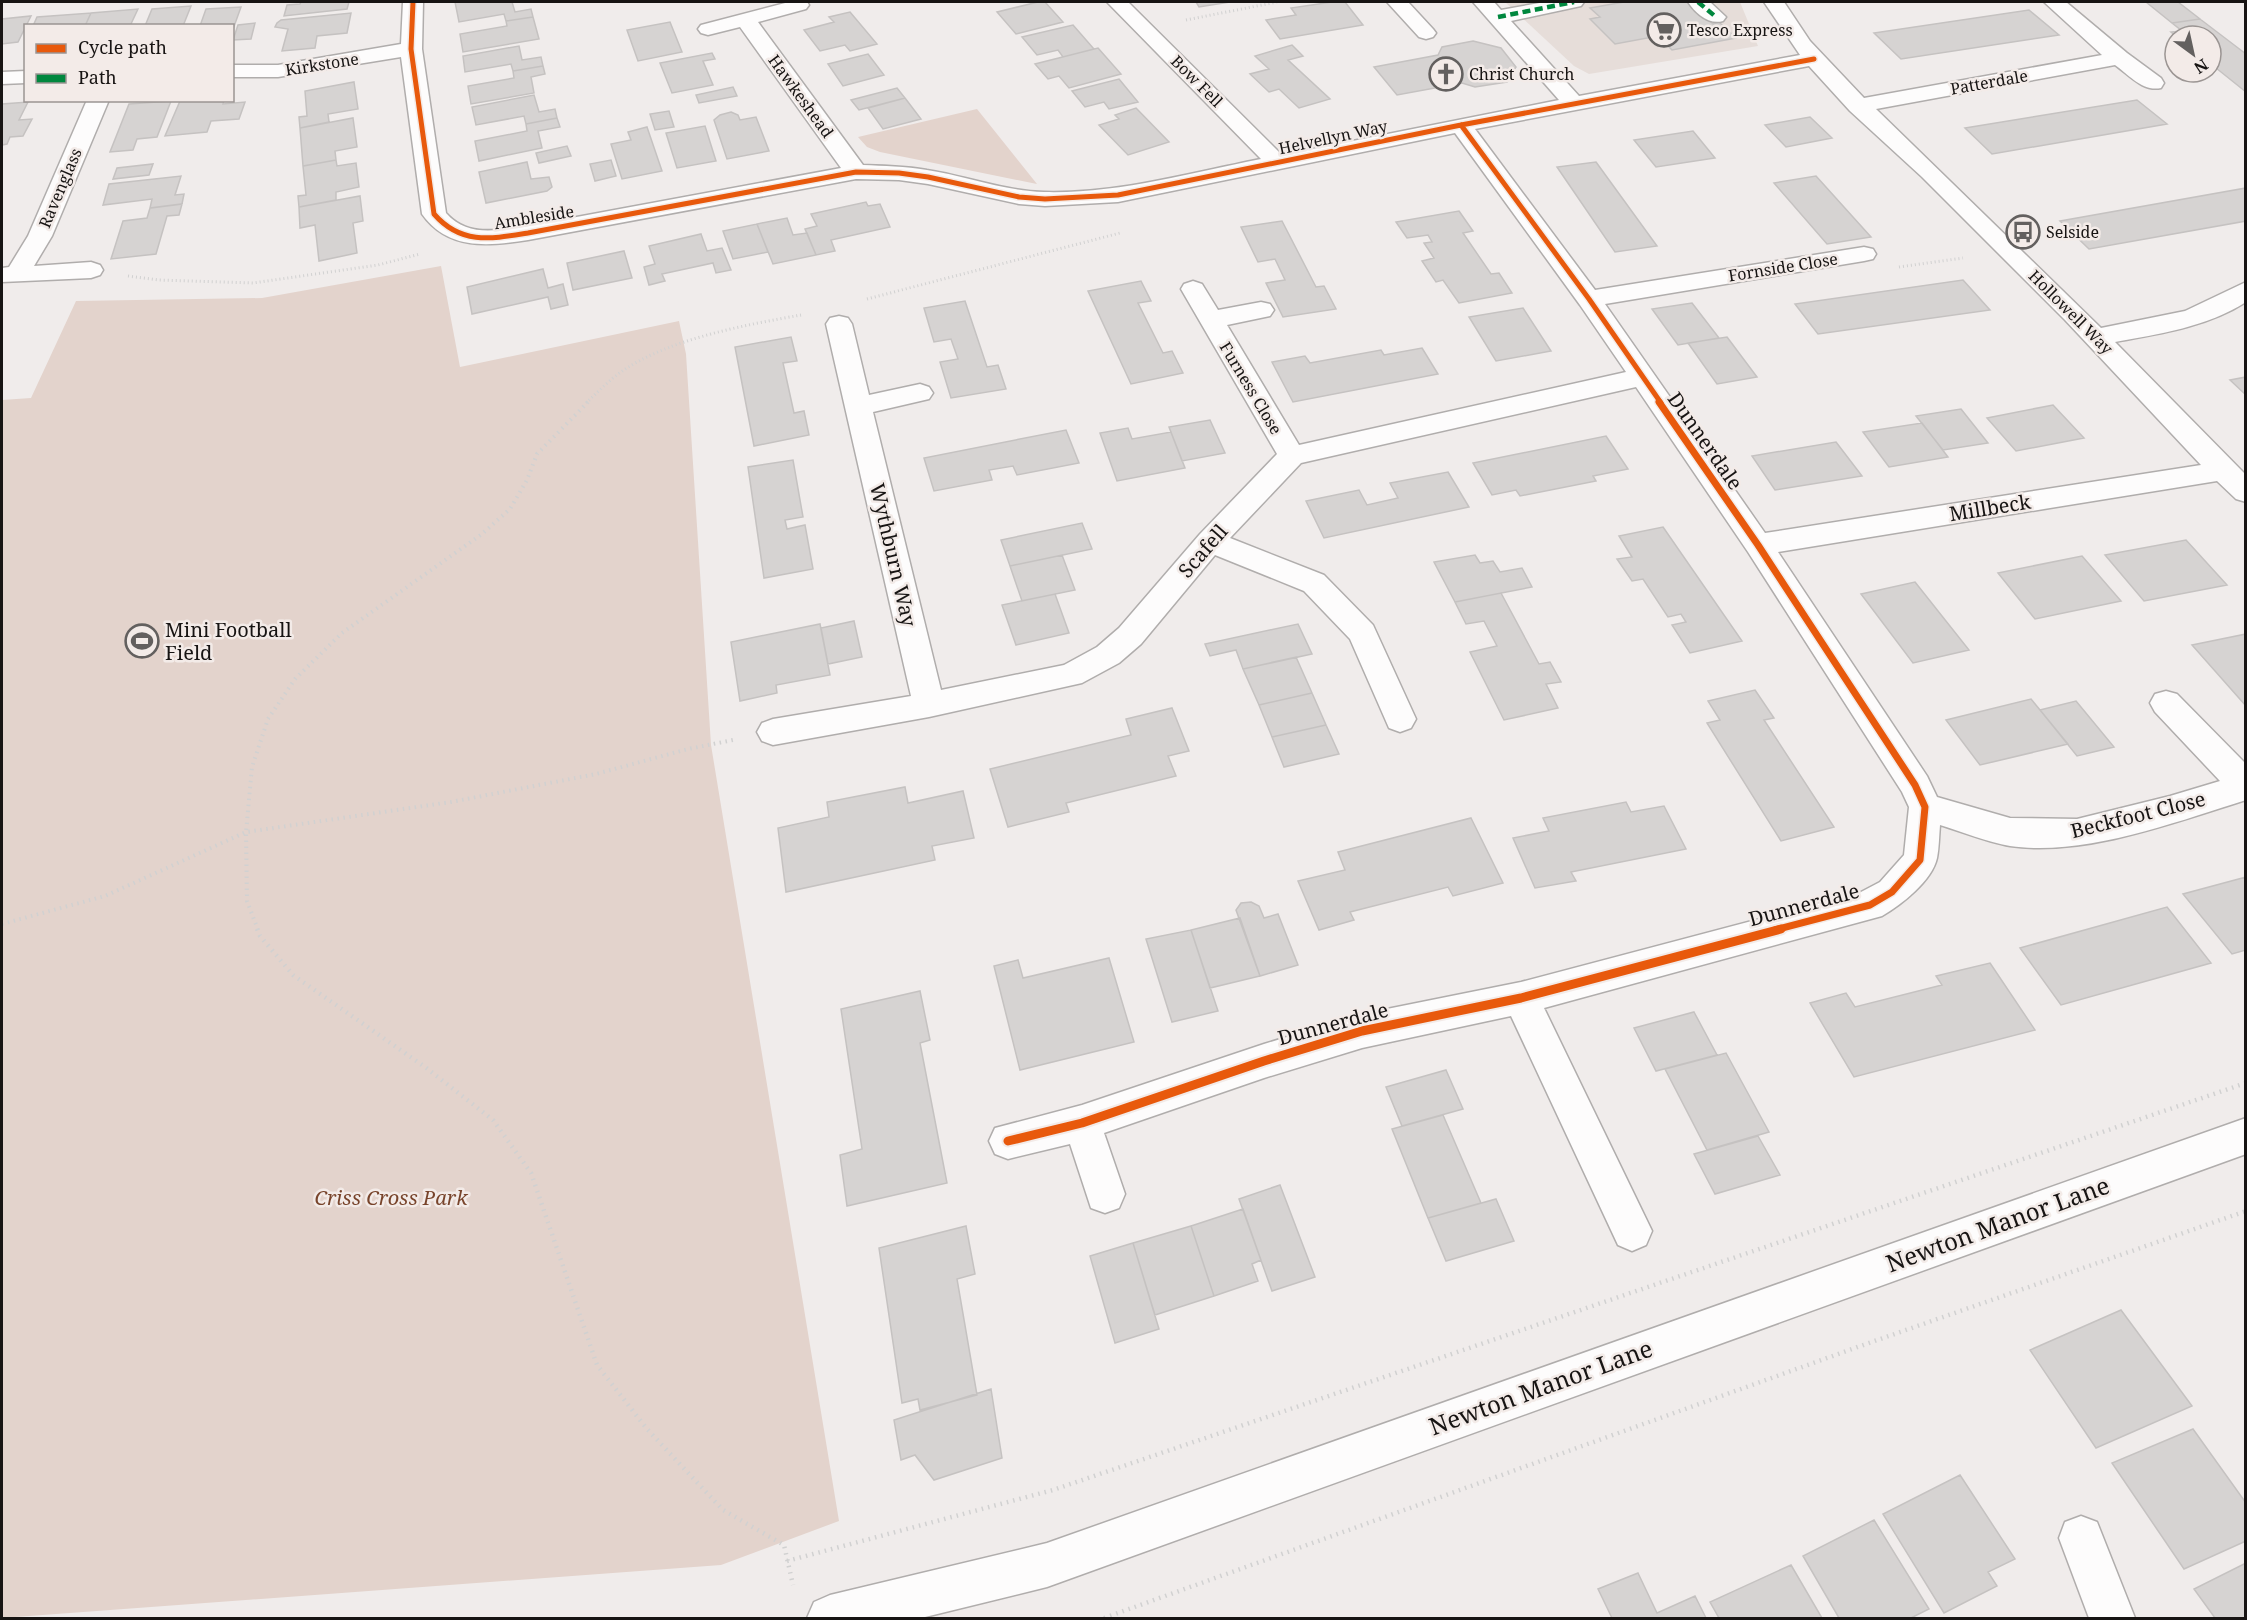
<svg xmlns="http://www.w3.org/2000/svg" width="2247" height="1620" font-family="'Noto Serif',serif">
  <rect width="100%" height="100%" fill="#f0eceb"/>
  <!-- built -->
  <path fill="#e6ddd9" d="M1505 2H1740L1758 46 1589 74 1574 66Z"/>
  <!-- green -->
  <path fill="#e3d3cc" d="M977 109 1037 184 880 152 867 147 858 137Z
    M441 266 460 367 679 321 686 354 711 745 839 1521 721 1565 2 1618V400L31 398 76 301 262 298Z"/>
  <!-- building -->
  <path fill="#d6d3d2" stroke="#c5c2c1" stroke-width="1.5" d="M301 2H349L347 9 284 16 287 5 300 4Z
    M455 2H512L515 12 531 9 533 17 506 21 504 14 459 22Z
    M1038 2H1045L1063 22 1016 34 997 12Z
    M1196 2H1230L1199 7Z
    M1332 2H1345L1363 25 1280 39 1266 20 1296 15 1291 8Z
    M1624 2H1689L1713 24 1719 22 1736 38 1672 50 1658 36 1615 44 1590 19 1600 17 1590 8Z
    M2146 2H2178L2200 19 2172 23Z
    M191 6 183 26H145L152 9Z
    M241 7 232 32V26H200L206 9Z
    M138 9 130 26H85L91 13Z
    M2029 10 2059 35 1901 59 1874 33Z
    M850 12 877 44 850 51 845 45 820 51 804 30 834 22 829 17Z
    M91 13 85 26H33L37 17Z
    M351 13 347 33 317 36 315 48 282 51 288 29 275 27 277 23 281 20Z
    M31 16 18 42 2 44V19Z
    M533 17 539 39 463 52 460 34 507 26 506 21Z
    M2200 19 2246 54V92L2211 64V36H2176L2171 32 2182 31 2172 23Z
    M670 22 682 52 638 61 627 30Z
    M255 23 251 39 233 40 238 25Z
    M1073 25 1094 49 1063 57 1058 50 1037 55 1022 37Z
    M1473 41 1501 48 1516 67 1507 82 1475 87 1462 83 1397 95 1374 67 1438 55 1442 47Z
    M1292 45 1303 56 1288 60 1330 99 1299 108 1279 89 1269 92 1250 74 1269 69 1255 56Z
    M519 46 522 60 541 57 543 66 513 71 511 64 465 72 463 56Z
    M1098 48 1121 74 1069 88 1059 76 1048 79 1035 64Z
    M712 53 715 59 703 61 713 85 672 93 660 63Z
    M868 54 884 75 843 86 828 64Z
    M543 66 545 74 531 77 534 93 471 104 468 86 514 78 513 71Z
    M1119 79 1138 102 1109 109 1104 102 1085 107 1072 91Z
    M354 82 358 109 328 114 329 122 300 128 299 117 307 116 305 91Z
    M733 87 737 96 699 103 696 95Z
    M897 88 905 98 859 110 851 100Z
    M534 95 539 112 555 109 557 118 526 124 524 116 476 125 472 107Z
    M905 98 921 119 883 129 868 108Z
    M224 100 223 104 245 102 239 119 211 121 207 132 165 136 180 101Z
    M2137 100 2167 124 1992 154 1965 128Z
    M171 101 157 137 137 139 133 150 110 152 129 104Z
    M28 102 19 120 32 119 23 136 10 137 7 144 2 145V104Z
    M1136 108 1169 142 1128 155 1099 125 1119 119 1115 115Z
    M669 111 674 127 655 130 650 114Z
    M731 112 738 115 740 120 756 117 769 151 727 159 714 120 720 115Z
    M1810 117 1832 138 1786 147 1765 125Z
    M353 118 357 147 335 151 336 160 303 166 300 128Z
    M557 118 560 127 538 131 542 148 479 161 475 141 527 131 526 124Z
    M705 126 716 161 677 168 666 133Z
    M647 127 662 171 622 179 611 144 631 140 628 132Z
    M1693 131 1715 158 1656 167 1634 140Z
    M567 146 571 156 539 163 536 153Z
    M336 160 337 166 356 163 359 187 336 192V200L299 207 298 196 306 195 303 166Z
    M611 160 616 176 595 181 590 164Z
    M527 162 531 179 549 177 552 187 547 191 486 203 479 172Z
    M1596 162 1657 246 1615 252 1557 167Z
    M153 164 149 175 113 179 117 168Z
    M181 176 175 195 184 194 182 204 150 208 152 199 103 205 109 184Z
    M1816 176 1871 237 1827 244 1774 183Z
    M2246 188V221L2089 249 2060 221Z
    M360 196 363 221 353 223 357 253 319 261 315 225 300 228 299 207Z
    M866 202 868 206 880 204 890 227 831 240 835 251 816 255 805 229 817 226 811 214Z
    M182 204 179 215 167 216 156 254 111 259 123 221 147 218 150 208Z
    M1459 211 1473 231 1463 233 1491 274 1499 273 1512 293 1459 303 1443 280 1436 282 1422 261 1434 258 1424 243 1432 242 1428 235 1407 238 1396 222Z
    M787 218 793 235 807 233 816 255 773 264 757 224Z
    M1282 221 1316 287 1324 286 1336 309 1283 317 1266 283 1285 280 1275 259 1258 262 1241 227Z
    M757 224 768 252 733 259 723 231Z
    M701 234 707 251 722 248 731 270 716 273 713 263 662 274 665 281 649 285 644 267 655 264 649 246Z
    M624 251 632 278 573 290 567 263Z
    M543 269 548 288 563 284 568 305 551 309 548 297 472 314 467 287Z
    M1963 280 1990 310 1818 334 1795 304Z
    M1141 281 1151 301 1138 303 1163 353 1172 351 1183 373 1131 384 1088 291Z
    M965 301 987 367 998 365 1006 389 951 398 940 362 958 359 951 339 934 342 924 308Z
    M1692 303 1719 338 1678 345 1652 309Z
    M1523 308 1551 351 1496 361 1469 317Z
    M791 337 797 361 783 363 794 413 804 411 809 435 754 446 735 347Z
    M1727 337 1757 377 1717 384 1688 343Z
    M1422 348 1438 374 1293 402 1272 362 1305 356 1310 363 1381 350 1384 355Z
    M2246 377V395L2230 380Z
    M2053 405 2084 438 2016 451 1987 418Z
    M1961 409 1988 443 1943 450 1916 416Z
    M1210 420 1225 453 1182 461 1169 427Z
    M1922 423 1948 457 1889 467 1863 432Z
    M1128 428 1132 439 1171 432 1185 468 1117 481 1100 433Z
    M1066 430 1079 463 1017 475 1013 466 989 470 992 480 934 491 924 458Z
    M1606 436 1628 469 1593 476 1596 481 1520 496 1516 490 1492 495 1473 463Z
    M1836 442 1862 476 1775 490 1752 456Z
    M793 460 803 517 785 520 787 529 805 525 813 569 764 578 748 467Z
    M1448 472 1469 507 1324 538 1306 501 1359 490 1367 505 1398 498 1390 483Z
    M1082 523 1092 549 1010 566 1001 540Z
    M1663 527 1742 641 1690 653 1672 625 1686 622 1681 614 1668 617 1643 579 1632 581 1617 559 1632 557 1619 536Z
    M2186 540 2227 585 2144 601 2105 555Z
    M1062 555 1075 590 1022 601 1010 566Z
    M1475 555 1480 563 1493 561 1500 572 1522 568 1532 587 1455 602 1434 562Z
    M2082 556 2121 601 2035 619 1998 573Z
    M1915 582 1969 650 1913 663 1861 594Z
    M1501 593 1539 664 1550 662 1561 682 1546 684 1558 708 1504 720 1470 652 1497 646 1484 621 1466 624 1455 602Z
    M1055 594 1069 633 1016 645 1002 605Z
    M854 621 862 657 828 664 821 628Z
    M820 624 830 675 776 685 777 693 740 701 731 642Z
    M1298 624 1312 654 1243 669 1236 650 1210 656 1205 644Z
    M2246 634V706L2192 645Z
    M1296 657 1312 693 1259 705 1243 669Z
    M1755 690 1774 718 1764 720 1834 827 1781 841 1707 723 1720 720 1708 701Z
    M1312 693 1326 725 1272 737 1259 705Z
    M2031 699 2068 744 1980 765 1946 720Z
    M2076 701 2114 747 2077 756 2040 710Z
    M1172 708 1189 751 1168 756 1176 776 1066 803 1069 812 1008 827 990 769 1131 735 1126 719Z
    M1326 725 1339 754 1284 767 1272 737Z
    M905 787 908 803 963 791 974 838 932 846 935 860 786 892 778 828 829 817 827 802Z
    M1626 802 1631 812 1664 806 1686 849 1571 872 1576 881 1535 888 1513 838 1549 831 1543 818Z
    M1471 818 1503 883 1453 896 1448 887 1350 912 1354 920 1319 930 1298 881 1345 870 1338 852Z
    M2246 877V950L2232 954 2183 894Z
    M1251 902 1259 906 1264 918 1278 914 1298 965 1260 976 1236 910 1241 903Z
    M2167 907 2211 963 2061 1005 2020 948Z
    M1240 918 1260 976 1210 988 1191 930Z
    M1191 930 1218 1011 1172 1022 1146 939Z
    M1109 958 1134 1042 1020 1070 994 966 1018 960 1023 978Z
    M1990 963 2035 1030 1854 1077 1810 1003 1846 993 1855 1007 1942 985 1936 976Z
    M920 991 930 1040 920 1043 947 1183 847 1206 840 1155 862 1149 841 1009Z
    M1694 1012 1717 1055 1656 1071 1634 1028Z
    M1726 1053 1769 1132 1707 1150 1665 1069Z
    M1446 1070 1463 1109 1402 1126 1386 1087Z
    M1443 1115 1481 1203 1428 1218 1392 1129Z
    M1758 1136 1780 1175 1715 1194 1694 1154Z
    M1280 1185 1315 1277 1272 1291 1239 1199Z
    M1496 1199 1514 1241 1446 1261 1428 1218Z
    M1243 1209 1261 1260 1252 1264 1258 1281 1214 1296 1191 1226Z
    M966 1226 975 1274 957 1279 977 1395 920 1410 918 1399 902 1403 879 1248Z
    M1191 1226 1214 1296 1155 1315 1133 1243Z
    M1133 1243 1159 1329 1115 1343 1090 1256Z
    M2121 1310 2192 1406 2096 1448 2030 1350Z
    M991 1389 1002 1458 934 1480 915 1455 901 1460 894 1420Z
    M2193 1429 2246 1503V1541L2184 1569 2112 1463Z
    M1960 1475 2015 1559 1988 1572 1997 1586 1944 1613 1883 1514Z
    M1874 1520 1929 1609 1911 1618H1839L1803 1556Z
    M2246 1563V1618H2215L2194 1589Z
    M1791 1565 1822 1618H1719L1710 1602Z
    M1638 1573 1657 1613 1695 1596 1706 1618H1612L1598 1589Z"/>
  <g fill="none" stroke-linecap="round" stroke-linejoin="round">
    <defs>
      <path id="minor" d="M403 2H423L422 49 446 213C468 238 498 230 528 226L841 168 740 27 708 35 701 33 698 29 701 25 789 2H807L809 5 806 9 758 22 863 165C884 166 905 166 927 170 966 176 1004 191 1044 192 1117 194 1190 173 1261 159L1107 2H1128L1282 155 1559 100 1473 2H1494L1501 10 1545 2H1584L1581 6 1511 21 1579 96 1800 55 1764 2H1784L1810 41 1864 98 2102 55 2044 2H2066L2127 53 2161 78 2164 83 2161 88C2143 92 2129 75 2115 65L1876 109 2101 328 2185 311 2246 282V302C2207 327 2159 334 2115 342L2246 475V502L2236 499 2217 481 1778 552 1927 776 1937 797 2010 818 2077 819 2170 796 2220 781 2155 712 2150 703 2155 694 2166 691 2177 694 2246 764V800C2176 822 2083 857 2010 846 1987 842 1963 832 1940 825 1939 836 1939 848 1937 858 1932 881 1901 905 1882 916L1544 1008 1652 1231 1646 1245 1632 1251 1618 1245 1511 1016 1362 1048 1264 1078 1104 1133 1125 1194 1119 1208 1105 1213 1091 1208 1070 1144 1008 1159 995 1154 989 1141 995 1128 1082 1105 1264 1044 1362 1014 1521 982 1861 892 1880 882 1904 855 1909 807 1902 792 1748 552 1636 387 1301 463 1230 538 1324 575 1373 625 1416 719 1411 728 1400 732 1389 728 1350 639 1304 591 1215 555 1141 644 1119 663 1082 683 929 717 773 745 762 741 757 732 762 723 773 719 911 696 826 324 830 318 839 316 848 318 852 324 869 395 920 384 929 387 933 393 929 399 873 412 941 690 1064 665 1097 647 1119 628 1200 534 1277 454 1181 289 1184 284 1193 281 1202 284 1218 310 1261 302 1270 304 1274 310 1270 316 1227 325 1299 445 1626 372 1580 305 1455 133 1118 202 1045 206 1019 204 928 184 899 180 856 179 528 240C489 246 448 251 422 214L401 57 278 77H232V65H278L401 44ZM1809 66 1850 111 1922 177 2065 320 2201 465 1765 533 1605 304 1864 261 1873 259 1876 254 1873 249 1864 247 1595 290 1475 129Z
        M1387 2H1408L1433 29 1436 33 1433 37 1426 39 1419 37Z
        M1688 2H1710L1726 17 1723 21C1709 25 1696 14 1688 2Z
        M26 71V83L2 84V72Z
        M87 100H109L52 236 34 266 91 262 100 265 103 270 100 275 91 278 2 282V268L9 267 28 236Z
        M2246 1118V1154L1047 1587 921 1618H807L814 1602 830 1595 1047 1543Z
        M2081 1516 2097 1522 2135 1618H2089L2059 1538 2065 1522Z"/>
    </defs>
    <!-- minor casing -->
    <use href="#minor" stroke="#b0adac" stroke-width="3"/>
    <!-- path-far2 -->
    <path stroke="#d1d1d1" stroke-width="3" stroke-dasharray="1 3" stroke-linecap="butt" d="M1186 20 1277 2
      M1899 267 1963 258
      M128 276 159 280 253 283 378 265 420 254
      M867 299 1120 233
      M586 403C597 393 608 381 621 372 668 339 745 325 801 315"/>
    <!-- path-far1 -->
    <path stroke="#d1d1d1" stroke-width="4" stroke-dasharray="1.5 4.5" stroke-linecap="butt" d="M2 924 105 896 246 832 451 802 596 774 688 749 733 740
      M258 930 247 901 246 832 252 767 268 719 295 679 342 633 482 534 510 509 527 480 537 454 588 402"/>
    <!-- path -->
    <path stroke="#d1d1d1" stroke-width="4.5" stroke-dasharray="1.5 5" stroke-linecap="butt" d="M257 929 260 936 293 975 425 1067 493 1120 531 1173 597 1365 647 1429 723 1510 784 1545 793 1585
      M787 1561 1053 1490 2246 1083
      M1104 1618 1866 1344 2246 1211"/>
    <!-- minor -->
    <use href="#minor" fill="#fdfcfc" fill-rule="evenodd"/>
    <!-- quiet -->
    <path stroke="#00873e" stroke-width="4.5" stroke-dasharray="8 4.5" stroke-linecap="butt" d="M1698 2 1716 17
      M1498 17 1574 2"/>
    <defs>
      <path id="cycleway-far2" d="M413 2 411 49 434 214C461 245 491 239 528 233L856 172 899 173 928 177 1019 197 1045 199 1118 195 1461 125 1814 59
        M1461 125 1589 299 1661 403"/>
      <path id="cycleway-far1" d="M1659 402 1758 545 1915 785 1925 807 1920 860 1892 892 1870 905 1775 930"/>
      <path id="cycleway" d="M1008 1141 1082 1123 1264 1061 1362 1031 1521 998 1781 929"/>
    </defs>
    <!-- cycleway-far2 casing -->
    <use href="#cycleway-far2" stroke="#f3ebe8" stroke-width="8"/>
    <!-- cycleway-far1 casing -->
    <use href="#cycleway-far1" stroke="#f3ebe8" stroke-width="10"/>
    <!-- cycleway casing -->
    <use href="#cycleway" stroke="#f3ebe8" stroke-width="13"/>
    <!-- cycleway-far2 -->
    <use href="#cycleway-far2" stroke="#e8590c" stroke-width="5"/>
    <!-- cycleway-far1 -->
    <use href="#cycleway-far1" stroke="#e8590c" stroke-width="7"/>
    <!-- cycleway -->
    <use href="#cycleway" stroke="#e8590c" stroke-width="9"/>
  </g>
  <!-- icons -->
  <defs>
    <symbol id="supermarket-ring" viewBox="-11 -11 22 22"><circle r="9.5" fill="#f3ebe8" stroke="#63605f" stroke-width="1.5"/><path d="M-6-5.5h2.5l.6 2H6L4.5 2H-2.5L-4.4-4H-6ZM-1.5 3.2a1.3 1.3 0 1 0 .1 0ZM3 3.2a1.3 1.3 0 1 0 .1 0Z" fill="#63605f"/></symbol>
    <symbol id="church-ring" viewBox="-11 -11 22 22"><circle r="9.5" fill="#f3ebe8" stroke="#63605f" stroke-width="1.5"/><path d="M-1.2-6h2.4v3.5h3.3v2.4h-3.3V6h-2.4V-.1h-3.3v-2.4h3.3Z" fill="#63605f"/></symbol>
    <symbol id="bus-ring" viewBox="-11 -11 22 22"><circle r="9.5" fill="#f3ebe8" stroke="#63605f" stroke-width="1.5"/><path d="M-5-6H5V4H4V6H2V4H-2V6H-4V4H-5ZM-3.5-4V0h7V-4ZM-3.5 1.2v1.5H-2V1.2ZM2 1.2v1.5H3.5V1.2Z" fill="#63605f"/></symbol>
    <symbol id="stadium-ring" viewBox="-11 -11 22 22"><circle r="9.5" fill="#f3ebe8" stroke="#63605f" stroke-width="1.5"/><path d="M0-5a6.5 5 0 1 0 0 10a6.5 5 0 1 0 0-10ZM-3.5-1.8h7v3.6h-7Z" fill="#63605f"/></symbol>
  </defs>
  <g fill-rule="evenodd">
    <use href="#supermarket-ring" x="1645" y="11" width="38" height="38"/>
    <use href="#church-ring" x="1427" y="55" width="38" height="38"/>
    <use href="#bus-ring" x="2004" y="213" width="38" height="38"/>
    <use href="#stadium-ring" x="123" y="622" width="38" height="38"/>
  </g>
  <g text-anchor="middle" stroke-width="5" stroke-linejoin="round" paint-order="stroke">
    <!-- far-poi labels -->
    <g font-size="16" fill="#171413" stroke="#f3ebe8" text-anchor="start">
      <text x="1687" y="36">Tesco Express</text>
      <text x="1469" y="80">Christ Church</text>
      <text x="2046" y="238">Selside</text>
    </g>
    <!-- far-street labels -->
    <g font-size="16" fill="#171413" stroke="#f3ebe8">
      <text transform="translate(322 64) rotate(-9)" y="6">Kirkstone</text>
      <text transform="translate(1197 81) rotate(45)" y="6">Bow Fell</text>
      <text transform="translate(1989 82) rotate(-10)" y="6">Patterdale</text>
      <text transform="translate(801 96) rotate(54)" y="6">Hawkeshead</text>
      <text transform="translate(1333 137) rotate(-12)" y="6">Helvellyn Way</text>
      <text transform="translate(60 188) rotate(-67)" y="6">Ravenglass</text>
      <text transform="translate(534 217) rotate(-9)" y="6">Ambleside</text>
      <text transform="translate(1783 267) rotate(-9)" y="6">Fornside Close</text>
      <text transform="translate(2071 312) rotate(45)" y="6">Hollowell Way</text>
      <text transform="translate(1251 388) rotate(59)" y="6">Furness Close</text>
    </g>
    <!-- street labels -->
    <g font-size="20" fill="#171413" stroke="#f3ebe8">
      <text transform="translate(1705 441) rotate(55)" y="7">Dunnerdale</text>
      <text transform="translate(1990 508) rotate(-9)" y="7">Millbeck</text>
      <text transform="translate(1203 551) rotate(-49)" y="7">Scafell</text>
      <text transform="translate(893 555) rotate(77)" y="7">Wythburn Way</text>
      <text transform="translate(2138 815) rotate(-14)" y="7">Beckfoot Close</text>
      <text transform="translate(1804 905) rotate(-15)" y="7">Dunnerdale</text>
      <text transform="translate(1333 1024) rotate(-15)" y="7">Dunnerdale</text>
    </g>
    <!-- poi labels -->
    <g font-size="20" fill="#171413" stroke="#f3ebe8" text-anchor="start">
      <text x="165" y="637">Mini Football<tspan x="165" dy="23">Field</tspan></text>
    </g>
    <!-- park labels -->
    <g font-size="20" font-style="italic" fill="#78442b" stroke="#f3ebe8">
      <text x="391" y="1205">Criss Cross Park</text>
    </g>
    <!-- near-street labels -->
    <g font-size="24" fill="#171413" stroke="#f3ebe8">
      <text transform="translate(1998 1225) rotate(-20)" y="8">Newton Manor Lane</text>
      <text transform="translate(1541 1388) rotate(-20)" y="8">Newton Manor Lane</text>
    </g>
  </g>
  <!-- border -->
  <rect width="2247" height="1620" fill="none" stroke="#171413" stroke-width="6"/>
  <!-- legend -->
  <rect x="24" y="24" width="210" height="78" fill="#f3ebe8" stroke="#9b9593" stroke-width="1.5"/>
  <rect x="36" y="44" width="30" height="9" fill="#e8590c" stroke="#9b9593" stroke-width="1.5"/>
  <text x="78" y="54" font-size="18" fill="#171413">Cycle path</text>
  <rect x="36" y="74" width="30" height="9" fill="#00873e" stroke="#9b9593" stroke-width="1.5"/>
  <text x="78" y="84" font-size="18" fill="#171413">Path</text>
  <!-- north arrow -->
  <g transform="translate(2193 54) rotate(147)"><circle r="28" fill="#f3ebe8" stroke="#9b9593" stroke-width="1.5"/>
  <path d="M0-4.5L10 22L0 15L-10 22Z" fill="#63605f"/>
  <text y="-9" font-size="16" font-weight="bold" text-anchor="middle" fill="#171413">N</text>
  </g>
</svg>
